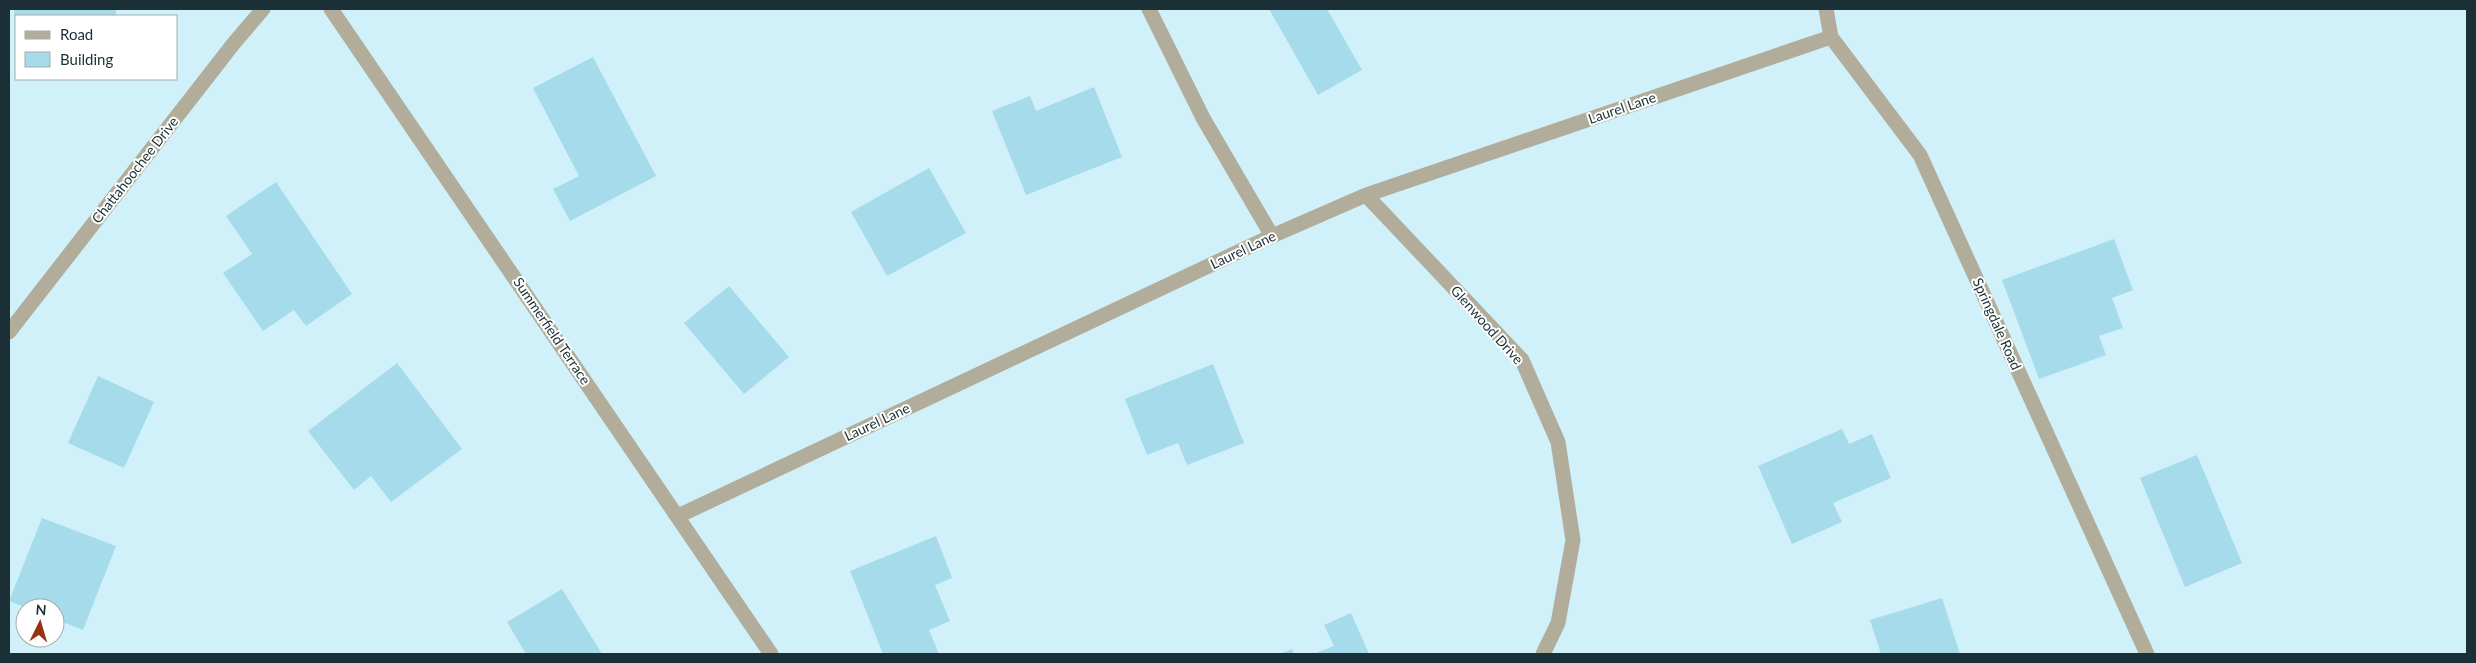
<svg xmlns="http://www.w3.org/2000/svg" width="2476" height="663" font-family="Lato,sans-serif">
  <rect width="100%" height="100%" fill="#d1f1fa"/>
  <!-- building -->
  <path fill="#a5dbea" d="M14 9H116V16H16L15 21Z
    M1269 9H1327L1362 70 1318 95Z
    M593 57 656 176 570 221 553 189 579 176 533 88Z
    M1094 87 1122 157 1026 195 992 111 1030 96 1036 111Z
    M929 168 966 233 887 276 851 212Z
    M276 182 352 294 306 326 294 310 263 331 223 273 252 254 226 216Z
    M2114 239 2133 290 2112 298 2123 328 2099 336 2106 355 2039 379 2002 280Z
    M729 286 789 357 744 394 684 323Z
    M397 363 462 449 391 502 371 476 354 490 308 431Z
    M1213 364 1244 443 1187 465 1178 443 1147 455 1125 399Z
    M98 376 154 402 124 468 68 443Z
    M1842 429 1849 444 1872 434 1891 478 1833 503 1842 522 1792 544 1758 466Z
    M2197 455 2242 563 2185 587 2140 478Z
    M42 518 116 546 83 630 55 619V608H27L9 601Z
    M936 536 952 578 935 585 950 621 929 630 939 654H883L850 571Z
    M562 589 602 654H526L507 622Z
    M1942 598 1960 654H1881L1870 620Z
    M1351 613 1369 654H1314L1334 646 1324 625Z
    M1292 649 1294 654H1280Z"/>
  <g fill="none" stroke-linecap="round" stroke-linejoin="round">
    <!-- street -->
    <path stroke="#b1ad9a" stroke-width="15" d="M331 9 771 654
      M1149 9 1203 118 1272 236
      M1826 9 1831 37 1920 155 2147 654
      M1366 195 1522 360 1558 442 1573 540 1558 623 1543 654
      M9 332 234 43 263 9
      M678 516 1272 236 1366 195 1831 37"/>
  </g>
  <g text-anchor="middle" stroke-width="4" stroke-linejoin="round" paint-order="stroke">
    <!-- street labels -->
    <g font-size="14" fill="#1a3036" stroke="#fff">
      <text transform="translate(1622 108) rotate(-19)" y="5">Laurel Lane</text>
      <text transform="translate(135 170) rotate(-52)" y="5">Chattahoochee Drive</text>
      <text transform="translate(1243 250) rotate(-25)" y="5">Laurel Lane</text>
      <text transform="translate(1997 324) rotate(66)" y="5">Springdale Road</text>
      <text transform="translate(1487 325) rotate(48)" y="5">Glenwood Drive</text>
      <text transform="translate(552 331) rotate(56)" y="5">Summerfield Terrace</text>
      <text transform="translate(877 422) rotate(-25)" y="5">Laurel Lane</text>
    </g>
  </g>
  <!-- border -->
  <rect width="2476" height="663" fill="none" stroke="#1a3036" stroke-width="20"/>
  <!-- legend -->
  <rect x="15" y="15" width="162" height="65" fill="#ffffff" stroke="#a3acaf"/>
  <rect x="25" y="31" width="25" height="8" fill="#b1ad9a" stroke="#a3acaf"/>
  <text x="60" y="40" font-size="15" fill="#1a3036">Road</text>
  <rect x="25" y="52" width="25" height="15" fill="#a5dbea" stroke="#a3acaf"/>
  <text x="60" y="65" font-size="15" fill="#1a3036">Building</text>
  <!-- north arrow -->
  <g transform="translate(40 623) rotate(5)"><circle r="24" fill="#ffffff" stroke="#a3acaf"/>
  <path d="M0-4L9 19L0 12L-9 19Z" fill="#993211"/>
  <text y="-8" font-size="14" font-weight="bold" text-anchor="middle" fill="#1a3036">N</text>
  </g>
</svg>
